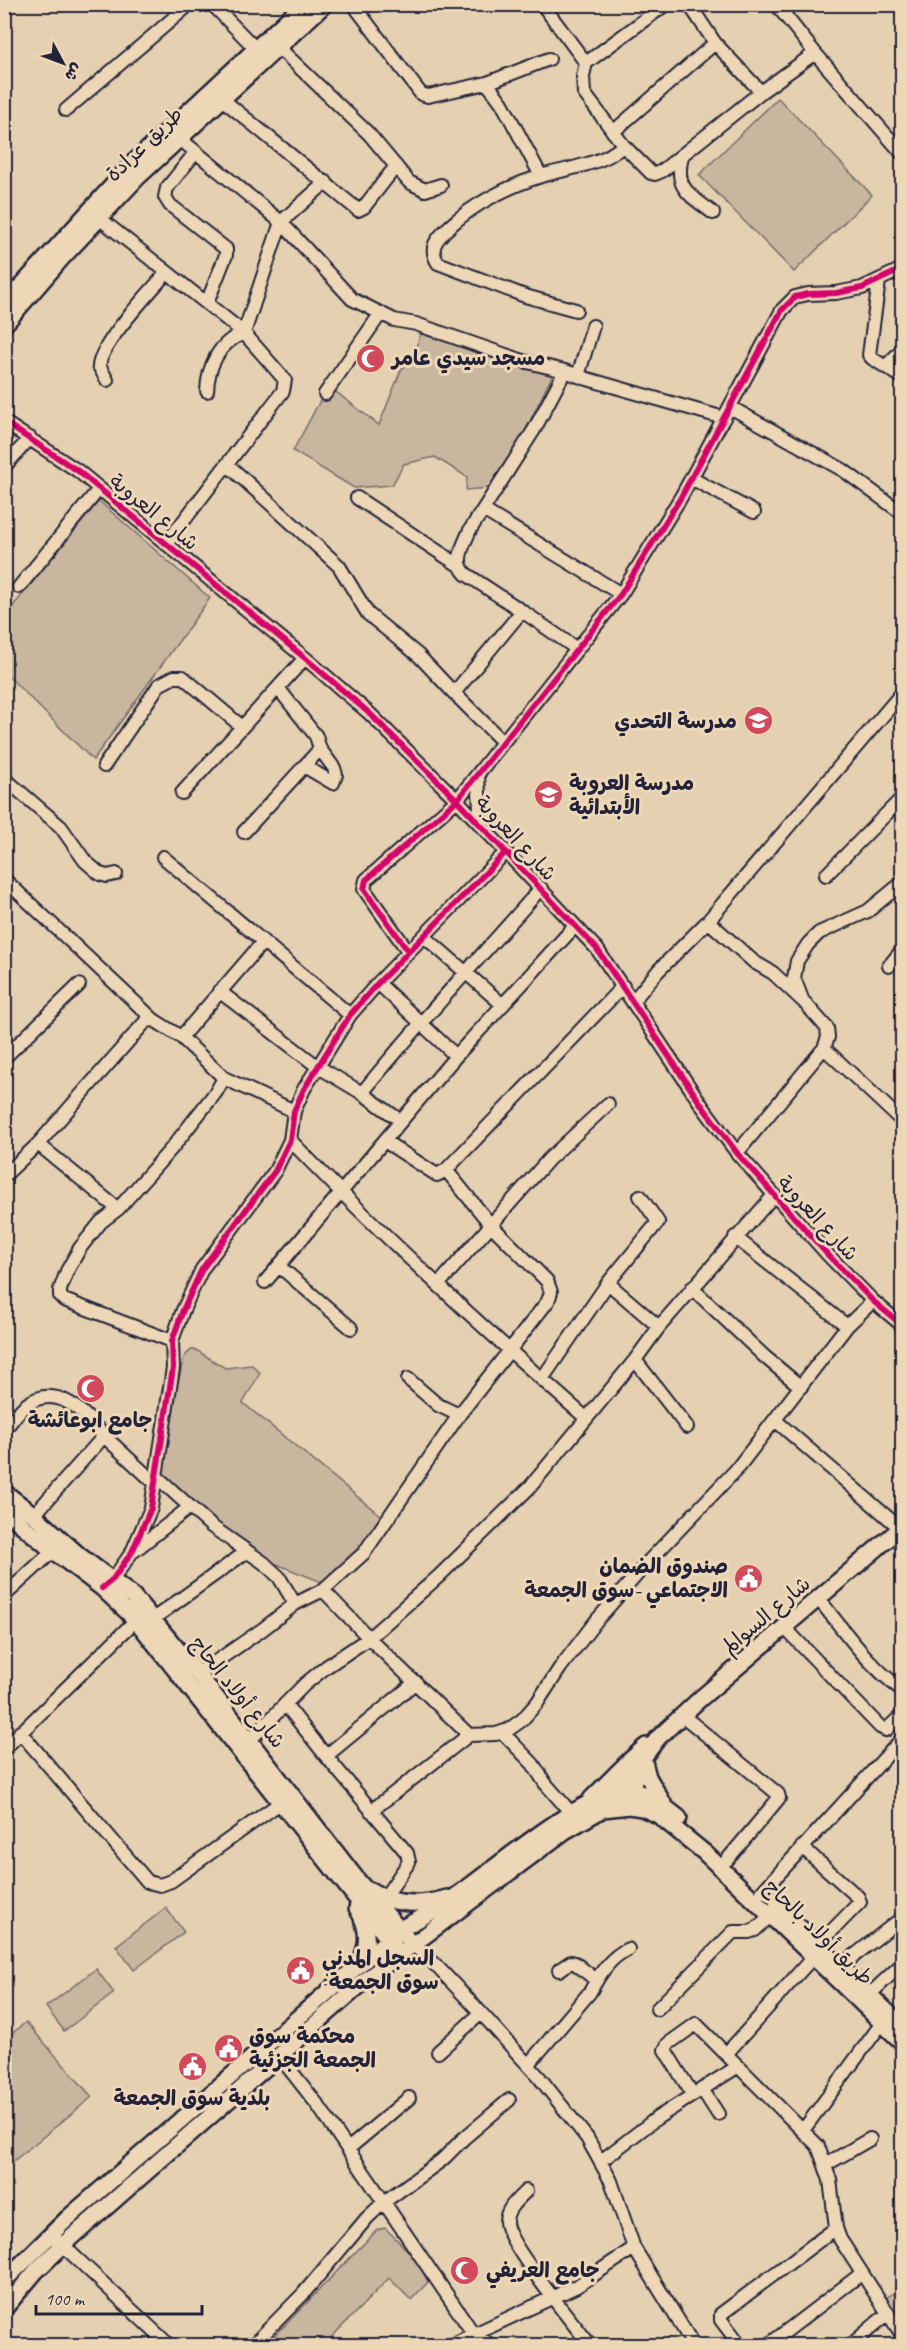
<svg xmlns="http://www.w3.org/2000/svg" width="907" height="2350" font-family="Caveat,'Playpen Sans Arabic',sans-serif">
  <rect width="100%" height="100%" fill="#e5d0b1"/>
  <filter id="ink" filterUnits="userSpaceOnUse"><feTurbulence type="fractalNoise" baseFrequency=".0167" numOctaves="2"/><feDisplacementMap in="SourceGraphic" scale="12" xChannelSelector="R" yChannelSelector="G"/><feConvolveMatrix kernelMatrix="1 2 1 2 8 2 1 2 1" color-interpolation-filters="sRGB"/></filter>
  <g filter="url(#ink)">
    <!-- green -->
    <path fill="#c9b69f" stroke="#766c6d" stroke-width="1.5" d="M778 98 872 195 794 272 699 175Z
      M421 334 554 372 524 433 489 488 466 490 467 477 435 457 404 464 392 485 354 488 293 451 328 386 379 425 401 370 411 360Z
      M99 501 210 598 93 760 5 673V616Z
      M191 1350H196L225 1368 252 1365 260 1373 243 1403 381 1516 356 1554 324 1583 246 1552 156 1476 184 1357Z
      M166 1908 184 1932 134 1970 116 1946Z
      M96 1969 114 1993 64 2031 46 2007Z
      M26 2022 92 2097 5 2168V2039Z
      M385 2228 417 2260 428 2282 411 2300 389 2278 324 2345 265 2346 377 2230Z
      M902 2287V2327L885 2299Z"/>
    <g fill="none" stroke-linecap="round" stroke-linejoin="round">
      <defs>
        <path id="minor" d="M212 4 255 48
          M353 4 421 94 428 96 487 83 502 103 541 176
          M542 4 586 63
          M689 4 715 43 761 92
          M776 4 815 53 902 153
          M279 48 369 134 409 182 425 190 441 185
          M487 83 549 59
          M222 99 358 210 364 207 396 166
          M66 110 190 4
          M613 132 715 43
          M174 134 281 222 352 299 394 320 416 324 523 361 565 371 584 378 724 418
          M624 146 584 93 583 76 586 63 666 4
          M195 153 167 188 165 197 170 205 226 249V255L207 303
          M682 156C674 189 689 194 713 213
          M99 218 244 333 285 380 283 391 166 544
          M879 281 869 355 873 359 902 377
          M576 310 525 296 438 263C428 247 437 239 448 228 473 204 509 186 541 176 562 170 584 167 604 158 611 155 617 150 624 146L651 173 655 174 662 171 761 92 815 53
          M885 367 902 350
          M578 376 593 326
          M107 380 99 366C102 341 150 293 167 272
          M207 391C208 366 219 342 244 333L281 222 326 182
          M325 394 381 313
          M730 407 843 470 902 513
          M4 422 78 471 305 658 369 713 457 800 597 949 703 1107 737 1153 828 1255 873 1301 902 1325
          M228 465 339 566 368 614 419 656 454 693 522 611 577 649
          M4 467 30 438
          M691 478 754 512
          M357 498 460 566
          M483 510 621 594
          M19 587 99 489
          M522 611 466 574C453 562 464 544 470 530L534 430 565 371
          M454 693 503 742
          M104 766 159 685 174 677H183L241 726
          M304 766 333 783 336 775 334 768 320 749
          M478 776 481 826
          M4 778 61 827 85 861 100 874 107 876 116 874
          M182 793 305 658
          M244 832 320 749 316 736 278 688
          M163 857 350 1015
          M826 875 902 798
          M4 879 154 1020
          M708 921 754 962 773 973 804 1002 827 1028 828 1037 824 1048 737 1153
          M425 937 503 1005
          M408 951 364 889 366 880 457 800 621 594 681 497 782 310 795 297 808 294 836 293 862 288 902 269
          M889 966 902 950
          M378 983 456 1056
          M219 991 317 1066 362 1093 401 1121
          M802 999 794 978 797 961 808 944 819 933 868 911 902 883
          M633 1001 658 971 708 921 902 693
          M181 1037 263 942
          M824 1048 902 1121
          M4 1058 79 985
          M224 1078 294 1111
          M362 1093C419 1022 481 957 541 888
          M290 1140C384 1238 484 1329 586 1418
          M38 1144 118 1209
          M446 1170 623 986
          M4 1176 38 1144 146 1021 154 1020 181 1037 224 1078 216 1092 172 1148 118 1209 101 1222 80 1248 67 1271 60 1290V1296L64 1300 172 1341
          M735 1237 847 1326
          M279 1266 351 1328
          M265 1282 456 1056 575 926
          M608 1283 658 1222 640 1196
          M438 1285 549 1159 608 1104
          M692 1288 765 1357 801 1387
          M635 1360 687 1427
          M408 1379 438 1405 459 1415
          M542 1379 608 1283 659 1327
          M775 1420 900 1528
          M4 1430C11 1422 18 1411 26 1405 57 1382 85 1413 104 1436
          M156 1476 211 1526 264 1563 279 1577 295 1604
          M34 1515 104 1436 156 1484
          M134 1551 190 1507
          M105 1586 113 1579 132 1552 151 1508 173 1368 172 1341 183 1310 202 1269 275 1171 290 1140 294 1111 304 1089 350 1015 378 983 506 852
          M323 1590 369 1638 469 1735
          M4 1596 53 1551
          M818 1598C844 1631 868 1665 902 1690
          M153 1619 246 1552
          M784 1627 880 1727 886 1730 900 1717
          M198 1674 263 1629 295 1604 323 1590 364 1553 459 1415 548 1301 551 1292 547 1281 491 1225 446 1170 437 1175 386 1142
          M285 1704 326 1756 407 1853 409 1862 385 1897
          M682 1715 778 1794 779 1798 727 1860
          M20 1732 148 1882 160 1885 171 1881 280 1803
          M502 1732 533 1764 545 1783 572 1814
          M250 1740 305 1684 326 1667 369 1638 439 1576 530 1487 635 1360 659 1327 774 1195
          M4 1749 136 1620
          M326 1756 416 1682
          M371 1811 469 1735 496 1734 508 1730 522 1720 537 1703 560 1668 596 1621 648 1562 736 1470 847 1326 873 1301
          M802 1847 858 1897 860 1902 818 1945
          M762 1892 902 1739
          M411 1944 427 1956 481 2013 539 2077 587 2138 611 2181 634 2248 694 2346
          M840 1967 902 1918
          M559 1970 571 1962 575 1963 596 1980
          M869 1995 902 1964
          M657 2009 733 1932H749L755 1930 771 1915
          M438 2052 481 2013
          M727 2053 814 1956
          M280 2057 317 2104 473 2333 492 2346
          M528 2065 590 1992C599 1975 610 1957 628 1949
          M702 2089 718 2114
          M693 2095 665 2050 668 2044 696 2024 818 2146 830 2180 836 2228 840 2239 902 2335
          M804 2129 882 2023
          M348 2149 409 2098
          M601 2161 657 2118 737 2067
          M827 2164 870 2139
          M526 2191C517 2200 506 2209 506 2222 506 2242 575 2326 591 2346
          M57 2240 170 2346
          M252 2346 303 2294 367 2218 384 2202 442 2160 463 2139 509 2100
          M449 2346 577 2286 634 2248
          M741 2346 721 2320V2314L836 2228
          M767 2346 861 2274
          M850 2346 887 2314"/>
        <path id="major" d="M4 305 133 163 304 4
          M4 325 61 259 137 178 325 4
          M4 1492 34 1515 80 1556 133 1596 198 1674 359 1882 406 1937
          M4 1510 53 1551 102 1588 136 1620 394 1946
          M643 1758 648 1777 663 1803
          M620 1794 629 1761 646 1746
          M591 1799 627 1763
          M629 1800 635 1778 643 1758 658 1738 701 1698 902 1527
          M370 1890C394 1906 420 1906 447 1898
          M777 1906 902 2026
          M357 1908C368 1926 370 1943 360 1962
          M4 2281 68 2218 400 1929C422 1918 443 1906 463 1891 500 1865 588 1788 631 1791 649 1793 665 1807 679 1818
          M4 2309 36 2271 62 2246 368 1978 565 1831 603 1809 629 1806 642 1808 658 1815 705 1853 902 2042"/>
      </defs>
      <!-- minor casing -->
      <use href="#minor" stroke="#22223b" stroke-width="16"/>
      <!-- major casing -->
      <use href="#major" stroke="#22223b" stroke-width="20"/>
      <!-- minor -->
      <use href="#minor" stroke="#edd7b6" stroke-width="12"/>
      <!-- major -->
      <use href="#major" stroke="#edd7b6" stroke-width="15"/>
      <defs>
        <path id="cycleway" d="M4 422 78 471 305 658 369 713 457 800 597 949 703 1107 737 1153 828 1255 873 1301 902 1325
          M408 951 364 889 366 880 457 800 621 594 681 497 782 310 795 297 808 294 836 293 862 288 902 269
          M102 1588 113 1579 132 1552 151 1508 173 1368 172 1341 183 1310 202 1269 275 1171 290 1140 294 1111 304 1089 350 1015 378 983 506 852"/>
      </defs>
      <!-- cycleway casing -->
      <use href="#cycleway" stroke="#edd7b6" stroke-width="10"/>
      <!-- cycleway -->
      <use href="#cycleway" stroke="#d6006c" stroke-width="6"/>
    </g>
  </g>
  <!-- icons -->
  <defs>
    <symbol id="mosque-disc" viewBox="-11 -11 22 22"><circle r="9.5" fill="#d1495b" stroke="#edd7b6"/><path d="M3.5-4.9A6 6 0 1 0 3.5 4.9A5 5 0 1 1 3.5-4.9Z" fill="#fff"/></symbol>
    <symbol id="school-disc" viewBox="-11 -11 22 22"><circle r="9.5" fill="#d1495b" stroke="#edd7b6"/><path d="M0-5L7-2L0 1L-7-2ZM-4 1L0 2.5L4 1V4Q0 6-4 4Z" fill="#fff"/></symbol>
    <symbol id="civic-disc" viewBox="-11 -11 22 22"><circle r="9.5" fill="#d1495b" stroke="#edd7b6"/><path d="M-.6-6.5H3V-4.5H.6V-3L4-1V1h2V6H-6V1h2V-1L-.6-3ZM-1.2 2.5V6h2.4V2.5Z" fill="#fff"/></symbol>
  </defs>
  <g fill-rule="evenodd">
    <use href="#mosque-disc" x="354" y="342" width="33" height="33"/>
    <use href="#school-disc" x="742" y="704" width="33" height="33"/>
    <use href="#school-disc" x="532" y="778" width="33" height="33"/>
    <use href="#mosque-disc" x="74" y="1372" width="33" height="33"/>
    <use href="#civic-disc" x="732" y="1562" width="33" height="33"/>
    <use href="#civic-disc" x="284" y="1954" width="33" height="33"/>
    <use href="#civic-disc" x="212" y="2032" width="33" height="33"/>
    <use href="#civic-disc" x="176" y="2050" width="33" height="33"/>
    <use href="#mosque-disc" x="448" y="2254" width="33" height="33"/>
  </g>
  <g text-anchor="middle" stroke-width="6" stroke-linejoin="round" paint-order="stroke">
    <!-- street labels -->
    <g font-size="21" fill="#22223b" stroke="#edd7b6">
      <text transform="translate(144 144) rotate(-44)" y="7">طريق عرادة</text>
      <text transform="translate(154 512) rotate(39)" y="7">شارع العروبة</text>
      <text transform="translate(516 838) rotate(47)" y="7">شارع العروبة</text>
      <text transform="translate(818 1218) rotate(47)" y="7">شارع العروبة</text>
      <text transform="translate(766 1615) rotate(-40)" y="7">شارع السوالم</text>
      <text transform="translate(238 1692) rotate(51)" y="7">شارع أولاد الحاج</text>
      <text transform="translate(819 1932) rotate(44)" y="7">طريق أولاد بالحاج</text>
    </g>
    <!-- poi labels -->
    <g font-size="21" font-weight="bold" fill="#22223b" stroke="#edd7b6" text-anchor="start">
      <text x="392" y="365">مسجد سيدي عامر</text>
      <text x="737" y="728" text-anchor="end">مدرسة التحدي</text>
      <text x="569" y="790">مدرسة العروبة<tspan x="569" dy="24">الأبتدائية</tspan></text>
      <text x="90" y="1427" text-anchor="middle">جامع ابوعائشة</text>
      <text x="728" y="1573" text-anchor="end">صندوق الضمان<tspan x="728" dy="24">الاجتماعي -سوق الجمعة</tspan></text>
      <text x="322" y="1965">السجل المدني<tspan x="322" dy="24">-سوق الجمعة</tspan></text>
      <text x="249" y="2043">محكمة سوق<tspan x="249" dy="24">الجمعة الجزئية</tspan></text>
      <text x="192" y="2105" text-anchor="middle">بلدية سوق الجمعة</text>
      <text x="486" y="2277">جامع العريفي</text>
    </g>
  </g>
  <!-- margin -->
  <rect width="907" height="2350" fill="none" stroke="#edd7b6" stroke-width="24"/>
  <rect x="12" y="12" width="883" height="2326" fill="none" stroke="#22223b" stroke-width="2" filter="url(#ink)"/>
  <!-- north arrow -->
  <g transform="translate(63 63) rotate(131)" stroke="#edd7b6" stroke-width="4.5" paint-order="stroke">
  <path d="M0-4.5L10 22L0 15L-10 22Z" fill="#22223b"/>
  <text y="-9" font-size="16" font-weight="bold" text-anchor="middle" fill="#22223b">ش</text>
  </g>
  <!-- scale -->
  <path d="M36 2305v9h166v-9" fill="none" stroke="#22223b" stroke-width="3"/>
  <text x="45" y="2305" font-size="18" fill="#22223b" stroke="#edd7b6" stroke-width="4.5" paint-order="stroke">100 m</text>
</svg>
